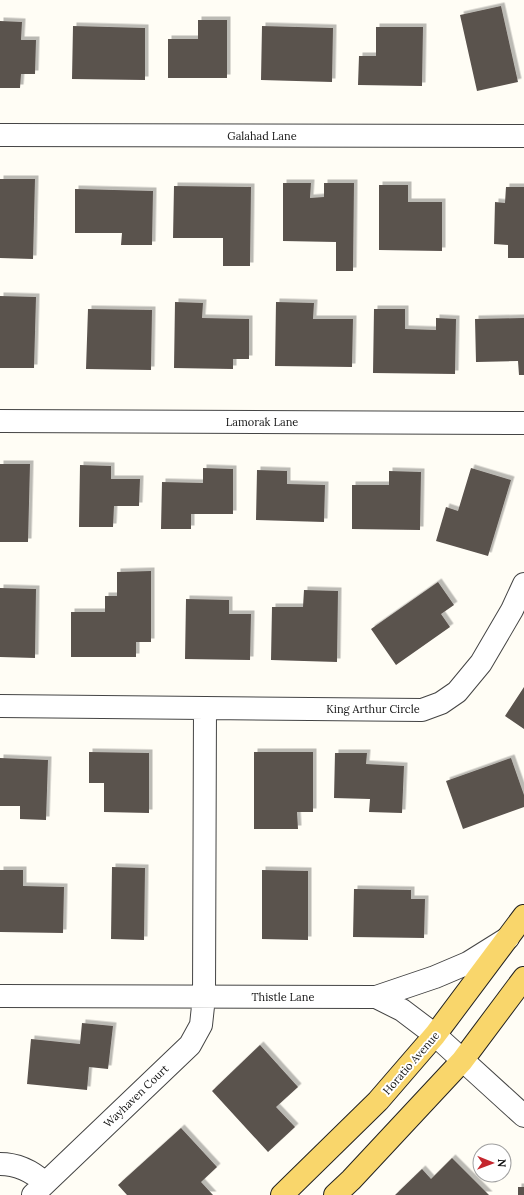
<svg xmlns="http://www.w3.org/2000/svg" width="524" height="1195" font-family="Lora,serif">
  <defs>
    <filter id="shadow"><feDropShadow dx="3.5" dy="-3.5" stdDeviation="0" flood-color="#0004"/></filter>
  </defs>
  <rect width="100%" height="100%" fill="#fffdf5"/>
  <!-- building -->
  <path fill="#5a524d" filter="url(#shadow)" d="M501 6 518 82 477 91 460 15Z
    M198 20H227V78H168V39H198Z
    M0 21 22 22 21 40H36L35 74H21L20 88H0Z
    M73 26 145 28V80L72 79Z
    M262 26 333 28 332 82 261 80Z
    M376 27H423L422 86 358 85 359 56H376Z
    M0 179H35L33 259 0 258Z
    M283 183H311L310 198 324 197V183H354L353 271H336V242L283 241Z
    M379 185H408V202H442V251L379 250Z
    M174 186 251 187 250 266H223V238H173Z
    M506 187H524V258H508V245L494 244 495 202 505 203Z
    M75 189 153 191 152 245H121L122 233H75Z
    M0 296 36 297 34 368H0Z
    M175 302 203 303 202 318 249 319V359H233V369L174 368Z
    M276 302 314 303 313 319H353L352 367 275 366Z
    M88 309 152 310 151 370 86 369Z
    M374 309H405V329L436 330V318L456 319 455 374 373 373Z
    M524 318V375H519L518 361 476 362 475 319Z
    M0 464H30L28 542H0Z
    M80 465 111 466V479H140L139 506H114L113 527H79Z
    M203 468 233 469V514H191V529H161L162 482 203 483Z
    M471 468 511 480 488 556 436 541 446 507 458 511Z
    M257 470 287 471V484L325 485 324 522 256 520Z
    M389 471 421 472 420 530 352 529V485H389Z
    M151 571V642H136V657H71V612H105V596H117V572Z
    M438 582 454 605 441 614 450 627 396 665 371 629Z
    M0 588 36 589 35 658 0 657Z
    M304 590 338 591 337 662 271 660 272 607H303Z
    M186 599 229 600V614H251L250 660 185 659Z
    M524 687V729L505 716Z
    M89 752 149 753V813L104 812V783H89Z
    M254 752H313V812H297L298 829H254Z
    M335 753H367L366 764 404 766 402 813 369 812 370 799 334 798Z
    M0 758 48 760 46 820 20 819V806H0Z
    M511 758 524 795V807L463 829 446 781Z
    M112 867 145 868 144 940 111 939Z
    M0 870H23V886L64 887 63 933 0 932Z
    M262 870 308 871V940L262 939Z
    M354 889 411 890V899H425L424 938 353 937Z
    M82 1023 113 1026 108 1069 89 1067 87 1090 27 1084 31 1039 80 1044Z
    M260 1045 298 1087 276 1107 295 1127 268 1152 212 1091Z
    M181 1128 217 1167 201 1182 213 1195H127L118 1185Z
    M452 1158 489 1195H395L422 1169 431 1179Z
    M518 1187H524V1195H518Z"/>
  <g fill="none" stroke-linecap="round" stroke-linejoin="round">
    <defs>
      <path id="minor" d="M0 135 524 136
        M0 421 524 423
        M0 706 422 710 441 703 457 692 481 663 512 610 524 584
        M0 996 376 997 402 1010 435 1035 524 1116
        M376 997 435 977 468 963 508 938
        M0 1164C17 1164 33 1172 45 1183
        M33 1195 190 1045 201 1025 204 997 205 708"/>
      <path id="major" d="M282 1195 378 1101 435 1035 524 916
        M335 1195 351 1180 462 1061 524 978"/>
    </defs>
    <!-- minor casing -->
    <use href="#minor" stroke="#444" stroke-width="24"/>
    <!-- major casing -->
    <use href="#major" stroke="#222" stroke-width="24"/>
    <!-- minor -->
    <use href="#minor" stroke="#fff" stroke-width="22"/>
    <!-- major -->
    <use href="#major" stroke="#f9d66b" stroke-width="22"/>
  </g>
  <g text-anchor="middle" stroke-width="4" stroke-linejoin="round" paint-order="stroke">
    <!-- street labels -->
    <g font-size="11" fill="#111" stroke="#fff">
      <text x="262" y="140">Galahad Lane</text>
      <text x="262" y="426">Lamorak Lane</text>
      <text x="373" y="713">King Arthur Circle</text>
      <text x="283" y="1001">Thistle Lane</text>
      <text transform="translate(411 1063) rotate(-49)" y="4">Horatio Avenue</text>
      <text transform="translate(136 1096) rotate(-44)" y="4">Wayhaven Court</text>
    </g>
  </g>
  <!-- north arrow -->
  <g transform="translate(492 1163) rotate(91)"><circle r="19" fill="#ffffff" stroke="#a0a0a0"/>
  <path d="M0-3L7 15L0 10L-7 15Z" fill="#c4262e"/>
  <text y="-6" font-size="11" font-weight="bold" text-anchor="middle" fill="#111111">N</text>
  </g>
</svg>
